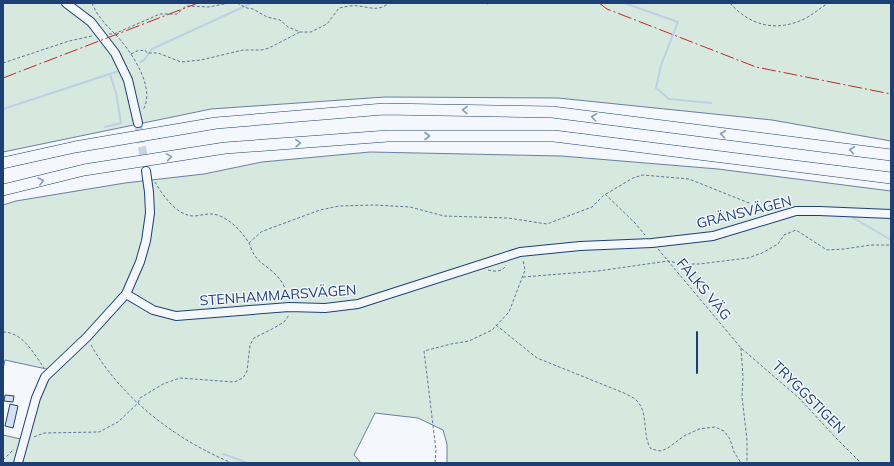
<svg xmlns="http://www.w3.org/2000/svg" width="894" height="466" font-family="Mulish,sans-serif">
  <rect width="100%" height="100%" fill="#f4f7fb"/>
  <!-- green -->
  <path fill="#d7e8df" stroke="#687fa3" d="M3 3H891V141L772 120 558 98 385 97 211 109 3 152Z
    M370 152 561 156 718 169 891 191V463H447V444L443 430 418 418 375 413 354 455 361 463H3V435L25 440 27 427 51 370 5 360 3 369V205L16 201 125 183 204 174 262 162Z"/>
  <g fill="none" stroke-linecap="round" stroke-linejoin="round">
    <!-- stream -->
    <path stroke="#bed0e5" stroke-width="2" d="M624 3 678 22 661 65 656 88 669 99 711 103
      M140 62 144 60 152 49 252 3
      M3 109 119 71
      M105 127 121 123 116 93 110 74
      M852 217 891 240
      M223 454 248 463"/>
  </g>
  <!-- building -->
  <path fill="#d5e0f0" stroke="#1d3f73" d="M5 395 14 396 13 402 4 401Z
    M10 404 18 406 13 428 5 426Z"/>
  <g fill="none" stroke-linecap="round" stroke-linejoin="round">
    <!-- minor-tunnel -->
    <path stroke="#c9d2e0" stroke-width="8" stroke-dasharray="8 4" stroke-linecap="butt" d="M138 123 145 165"/>
    <defs>
      <path id="minor" d="M66 3 91 22 115 53 128 80 138 123
        M126 294 153 310 176 316 289 307 325 308 358 304 520 252 580 246 652 243 713 236 796 211H819L891 214
        M18 463 36 398 45 377 87 337 126 294 140 262 146 241 150 213 149 192 146 171"/>
      <path id="highway" d="M3 163 75 147 216 123 384 109 552 112 891 155
        M3 190 84 170 225 148 388 136H554L891 178"/>
    </defs>
    <!-- minor casing -->
    <use href="#minor" stroke="#1d3f73" stroke-width="10"/>
    <!-- highway casing -->
    <use href="#highway" stroke="#1d3f73" stroke-width="12"/>
    <!-- path -->
    <path stroke="#5e769c" stroke-width="1" stroke-dasharray="3 2" stroke-linecap="butt" d="M92 3C97 16 106 25 116 35 130 50 151 81 146 102 146 105 144 108 143 110
      M237 3 247 8 253 9 267 17 280 20 288 27 300 32H311L327 24 339 8C345 7 352 5 358 6 370 7 378 12 389 3
      M485 3 488 4
      M730 3C749 25 775 32 802 20 811 16 819 9 828 3
      M109 34H114L160 14H177L186 6 209 7 229 3
      M131 54 137 51 145 50 147 53H158L181 62 201 60 243 50H262L269 48 300 32
      M3 63 69 41 92 36
      M155 182C163 196 178 217 195 216 204 215 211 212 220 216 232 221 242 232 249 243 251 247 252 252 255 256 260 263 268 267 274 273 282 280 286 289 289 299
      M606 194 633 178 643 175 689 179 749 203 763 213
      M249 243 261 232 271 228 320 210 339 206 375 205 410 207 444 216 508 218 547 224 592 207 605 194 635 223 645 235
      M658 249 741 348 799 398 836 438 861 463
      M488 270C495 272 503 272 506 265
      M523 277 598 271 668 261 683 264H699L748 258 762 253 778 244 784 235 796 230 827 250 844 249 871 245H891
      M496 325 537 358 624 393C628 395 632 397 635 399 650 412 641 434 651 449L661 451 668 448 684 436 699 429 715 427 724 431 730 439 734 452 741 463
      M3 332C23 332 34 354 44 368
      M91 345C121 398 176 440 232 463
      M741 348 743 377 742 397 747 440V463
      M34 437 44 433 99 432 118 422 138 403 140 398 163 384 180 378 234 382 243 378 247 371 250 345 254 338 274 328 284 322 289 315
      M3 460 14 449
      M435 463 436 450 424 351 451 344 469 341 492 330 509 312 525 270 523 260"/>
    <!-- minor -->
    <use href="#minor" stroke="#f4f7fb" stroke-width="8"/>
    <!-- highway -->
    <use href="#highway" stroke="#f4f7fb" stroke-width="11"/>
    <!-- wall -->
    <path stroke="#1d3f73" stroke-width="2" d="M697 332V373"/>
    <!-- power -->
    <path stroke="#c62828" stroke-width="1" stroke-dasharray="14 3 2 3" stroke-linecap="butt" d="M599 3 607 9 756 67 891 94
      M3 78 198 3"/>
  </g>
  <!-- one-way arrows -->
  <defs><path id="oneway-chevron" d="M-2-3.5L2.5 0L-2 3.5" fill="none" stroke-width="1.6" stroke-linecap="round" stroke-linejoin="round"/></defs>
  <g stroke="#889bb7">
    <use href="#oneway-chevron" transform="translate(465 110) rotate(-179)"/>
    <use href="#oneway-chevron" transform="translate(594 117) rotate(-173)"/>
    <use href="#oneway-chevron" transform="translate(723 134) rotate(-173)"/>
    <use href="#oneway-chevron" transform="translate(427 136)"/>
    <use href="#oneway-chevron" transform="translate(298 143) rotate(-4)"/>
    <use href="#oneway-chevron" transform="translate(852 150) rotate(-173)"/>
    <use href="#oneway-chevron" transform="translate(169 157) rotate(-9)"/>
    <use href="#oneway-chevron" transform="translate(41 181) rotate(-14)"/>
  </g>
  <g text-anchor="middle" stroke-width="3" stroke-linejoin="round" paint-order="stroke">
    <!-- street labels -->
    <g font-size="14" fill="#1d3f73" stroke="#f4f7fb">
      <text transform="translate(744 212) rotate(-14)" y="5">GRÄNSVÄGEN</text>
      <text transform="translate(704 289) rotate(50)" y="5">FALKS VÄG</text>
      <text transform="translate(278 295) rotate(-4)" y="5">STENHAMMARSVÄGEN</text>
      <text transform="translate(809 397) rotate(45)" y="5">TRYGGSTIGEN</text>
    </g>
  </g>
  <!-- border -->
  <rect width="894" height="466" fill="none" stroke="#1d3f73" stroke-width="8"/>
</svg>
